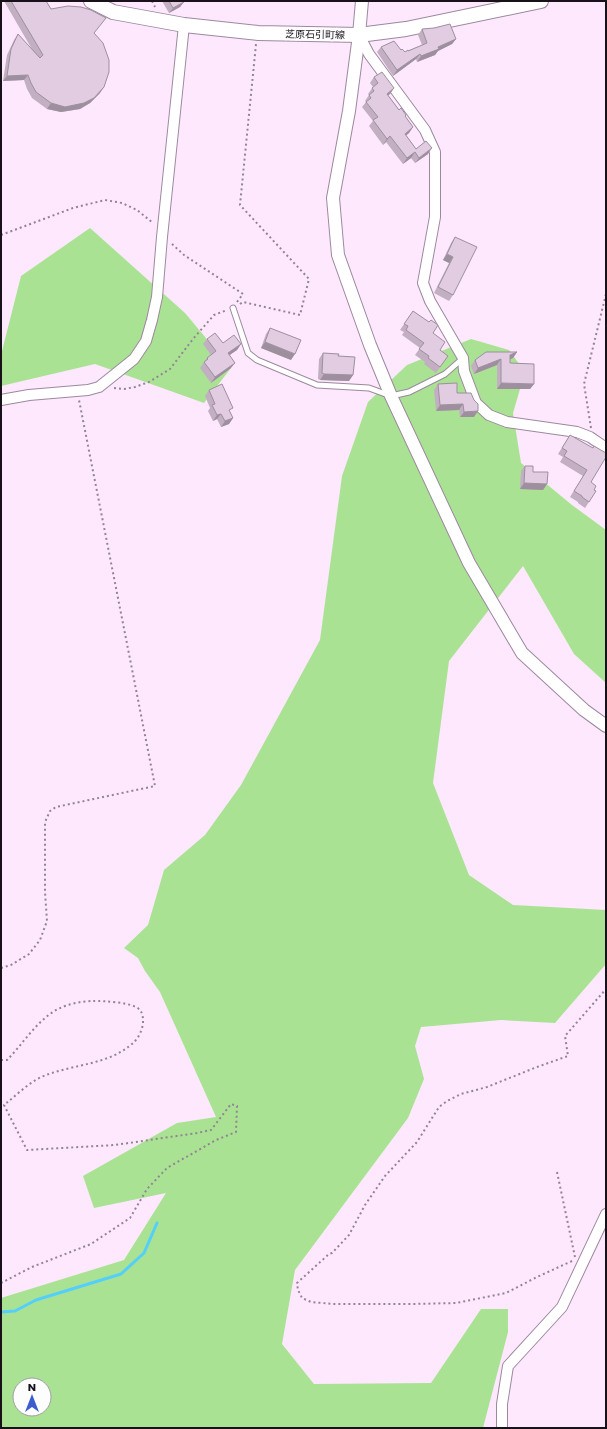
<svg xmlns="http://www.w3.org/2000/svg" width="607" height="1429" font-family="Poppins,'Noto Sans JP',sans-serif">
  <rect width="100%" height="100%" fill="#fde8fe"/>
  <!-- green -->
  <path fill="#aae293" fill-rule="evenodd" d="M90 228 185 313 231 368 204 403 95 364 1 386V355L21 276Z
    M471 339 509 350 525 372 513 413 521 463 572 505 606 530V683L574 654 523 566 449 661 433 783 469 875 513 905 606 910V964L555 1023 501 1020 421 1027 415 1046 424 1079 408 1118 295 1270 282 1344 314 1384 431 1383 481 1309H508V1332L483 1428H1V1298L124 1260 166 1193 94 1208 83 1176 177 1123 216 1117 160 992 145 971 138 958 124 948 148 925 164 870 205 835 241 785 320 640 342 476 368 402 407 365ZM20 1385H44V1409H20Z"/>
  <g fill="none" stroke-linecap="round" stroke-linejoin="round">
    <!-- stream -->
    <path stroke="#54cffc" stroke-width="3" d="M1 1312 15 1311 36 1300 121 1274 144 1253 157 1223"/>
    <defs>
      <path id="service" d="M233 308 248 353 257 360 317 385 369 388 391 396 409 392 445 374 462 359"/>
      <path id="minor" d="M359 35 369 54 425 130 435 152V217L423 283 430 301 463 358 464 371 476 403 489 415 507 422 577 432 590 437 606 448
        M1 400 29 395 88 390 99 387 134 359 146 341 152 320 157 297 162 237 184 25
        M502 1428V1404L508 1366 562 1307 606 1214"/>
      <path id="tertiary" d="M362 1 359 35 349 111 333 198 338 255 370 345 391 396 469 563 522 653 584 710 606 726"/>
      <path id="secondary" d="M91 1 113 12 184 25 258 33 359 35 406 29 541 1"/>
    </defs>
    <!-- service casing -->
    <use href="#service" stroke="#9c899e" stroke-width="7"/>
    <!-- minor casing -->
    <use href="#minor" stroke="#9c899e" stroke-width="12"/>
    <!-- tertiary casing -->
    <use href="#tertiary" stroke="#9c899e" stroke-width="14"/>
    <!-- secondary casing -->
    <use href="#secondary" stroke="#9c899e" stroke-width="16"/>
    <!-- path -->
    <path stroke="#938494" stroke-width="2" stroke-dasharray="2 3" stroke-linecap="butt" d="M152 1 155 7
      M1 235 73 208 105 200 122 203 137 210 153 223
      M172 244 184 255 243 294 237 302
      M240 304 243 302 300 315 309 279 240 205 256 44
      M114 388 124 389 135 387 149 382 170 369 193 339 214 315 227 310
      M591 428 584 384 606 294
      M1 968 11 965 29 954 40 940 47 921 45 892V822L50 811 56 807 155 786 79 400
      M1 1060H7C23 1044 37 1020 58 1009 68 1004 82 1001 93 1001 104 1001 133 1002 140 1010 143 1014 143 1018 143 1022 143 1029 138 1039 133 1043 110 1064 77 1064 49 1074 32 1079 18 1094 4 1105L27 1150 115 1145 197 1133 211 1130 231 1104 237 1106 236 1132 216 1140 167 1168 147 1189 130 1218 91 1244 32 1267 1 1283
      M557 1172 575 1257
      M572 1261 537 1277 506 1293 456 1303 412 1304H333L311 1302 302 1298 298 1290 297 1283 329 1254 332 1253 349 1235 365 1205 385 1176 417 1142 439 1107 447 1101 461 1094 487 1087 537 1067 568 1056 565 1036 606 989"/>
    <!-- service -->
    <use href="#service" stroke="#fff" stroke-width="5"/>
    <!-- minor -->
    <use href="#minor" stroke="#fff" stroke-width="10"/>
    <!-- tertiary -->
    <use href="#tertiary" stroke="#fff" stroke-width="12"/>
    <!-- secondary -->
    <use href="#secondary" stroke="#fff" stroke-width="14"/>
  </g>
  <!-- wall -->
  <path fill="#c2afc2" d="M4 1H46L51 9 95 34 100 93 90 103 80 109 61 112 47 109 32 98 27 89 24 80 3 81 7 55 14 40 18 34 33 51Z
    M162 1H184L180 7 169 13Z
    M422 29 456 39 452 44 438 51 435 55 417 62 416 59 393 76 377 52 381 47 401 50 405 52 422 45 418 35Z
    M374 77 394 88 390 94 388 95 399 110 406 115 405 117 413 127 409 133 406 135 416 149 428 154 415 163 411 158 403 164 386 142 383 145 369 126 373 121 362 107 366 102 365 101 369 95 368 94 373 87 370 83Z
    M455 237 453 295 449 301 434 293 449 263 443 260 451 243Z
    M413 311 433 333 440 350 448 356 436 373 424 364 425 362 415 355 420 348 402 335 404 332 400 330Z
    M270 328 291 360 261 348 266 334Z
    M207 339 223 343 241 344 237 350 229 355 231 368 211 383 200 368 207 358 211 355 203 344Z
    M517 352 513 358 510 359V363L534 384 530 389H497V365L474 374 471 366 475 360Z
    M323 353 338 356 353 375 349 381 320 380 318 379 319 359Z
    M438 384 457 393 474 417H460L459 410 436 411 434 390Z
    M209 390 230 412 233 418 229 424 221 427 217 419 213 421 208 411 210 408 205 396Z
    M570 435 593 448 591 482 594 490 589 502 585 508 578 503V502L570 497 583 476 560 462 563 457 558 454Z
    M525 466 547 484 543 490 520 489 521 471Z"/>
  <!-- shaded-wall -->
  <path fill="#9e8f9e" d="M184 2 180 7 169 13 173 8Z
    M456 39 452 44 438 51 435 55 417 62 421 56 438 47Z
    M420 54 416 59 393 76 397 70Z
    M28 75 24 80 3 81 7 76Z
    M104 87 100 93 90 103 80 109 61 112 47 109 51 103Z
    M394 88 390 94 383 99 387 94Z
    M413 127 409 133 401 140 405 134Z
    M390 136 386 142 383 145 387 139Z
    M432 148 428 154 415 163 419 158Z
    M415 152 411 158 403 164 407 158Z
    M447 254 453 257 449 263 443 260Z
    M265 342 295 354 291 360 261 348Z
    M241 344 237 350 224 359 228 353Z
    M517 352 513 358 506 361 510 355Z
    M501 359 497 365 474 374 478 368Z
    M235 363 231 368 211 383 215 377Z
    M324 374 353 375 349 381 320 380Z
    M501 383 534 384 530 389H497Z
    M463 404 459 410 436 411 440 405Z
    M478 411 474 417H460L464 412Z
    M221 414 217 419 213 421 217 415Z
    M233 418 229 424 221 427 225 421Z
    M524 483 547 484 543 490 520 489Z"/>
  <!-- building -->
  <path fill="#e1cce1" stroke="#9e8f9e" d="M11 1H46L51 9 68 6 81 7 91 10 106 18 94 33 103 43 109 60V72L104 87 94 98 84 103 65 107 51 103 36 92 31 83 28 75 7 76 11 49 18 34 40 58 43 55Z
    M169 1H184V2L173 8Z
    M450 24 456 39 438 47 439 49 421 56 420 54 397 70 381 47 394 41 401 50 402 49 405 52 408 50V51L427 43 422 29 434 28Z
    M382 72 394 88 387 94 399 110 401 108 406 115 405 116 413 127 405 134 416 149 426 141 432 148 419 158 415 152 407 158 390 136 387 139 373 120 378 117 366 102 371 98 369 95 374 91 372 88 378 83 374 77Z
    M455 237 477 247 453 295 438 287 453 257 447 254Z
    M413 311 429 322 431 320 438 325 433 333 445 342 440 350 448 356 440 367 428 358 429 356 419 349 424 343 406 330 408 326 404 324Z
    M270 328 301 340 295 354 265 342Z
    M215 333 223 343 234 335 241 344 228 353 235 363 215 377 204 362 208 359 207 358 216 351 207 339Z
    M486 352H517L510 355V363L534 364V384L501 383V359L478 368 475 360Z
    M323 353 339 354 338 356 355 357 353 375 324 374 322 373Z
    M457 383V393H471L474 400 478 404V411L464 412 463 404 440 405 438 384Z
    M222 384 233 408 229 410 233 418 225 421 221 414 217 415 212 405 215 404 209 390Z
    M570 435 593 448 594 446 606 453V457L591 482 596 486 594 490 596 491 589 502 582 497V496L574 491 587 470 564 456 567 451 562 448Z
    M525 466H533V472H548L547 484 524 483Z"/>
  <g text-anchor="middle" stroke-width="4" stroke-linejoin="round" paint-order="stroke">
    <!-- street labels -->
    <g font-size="10" fill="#181119" stroke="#fdfdfd">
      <text transform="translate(315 34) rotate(1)" y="4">芝原石引町線</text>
    </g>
  </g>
  <!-- border -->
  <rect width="607" height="1429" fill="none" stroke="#181119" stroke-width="4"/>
  <!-- north arrow -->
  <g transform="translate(32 1397)"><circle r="19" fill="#fdfdfd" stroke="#a19fa2"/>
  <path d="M0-3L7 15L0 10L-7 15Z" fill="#3c5cce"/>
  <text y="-6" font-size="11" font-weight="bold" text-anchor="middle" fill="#181119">N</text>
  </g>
</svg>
